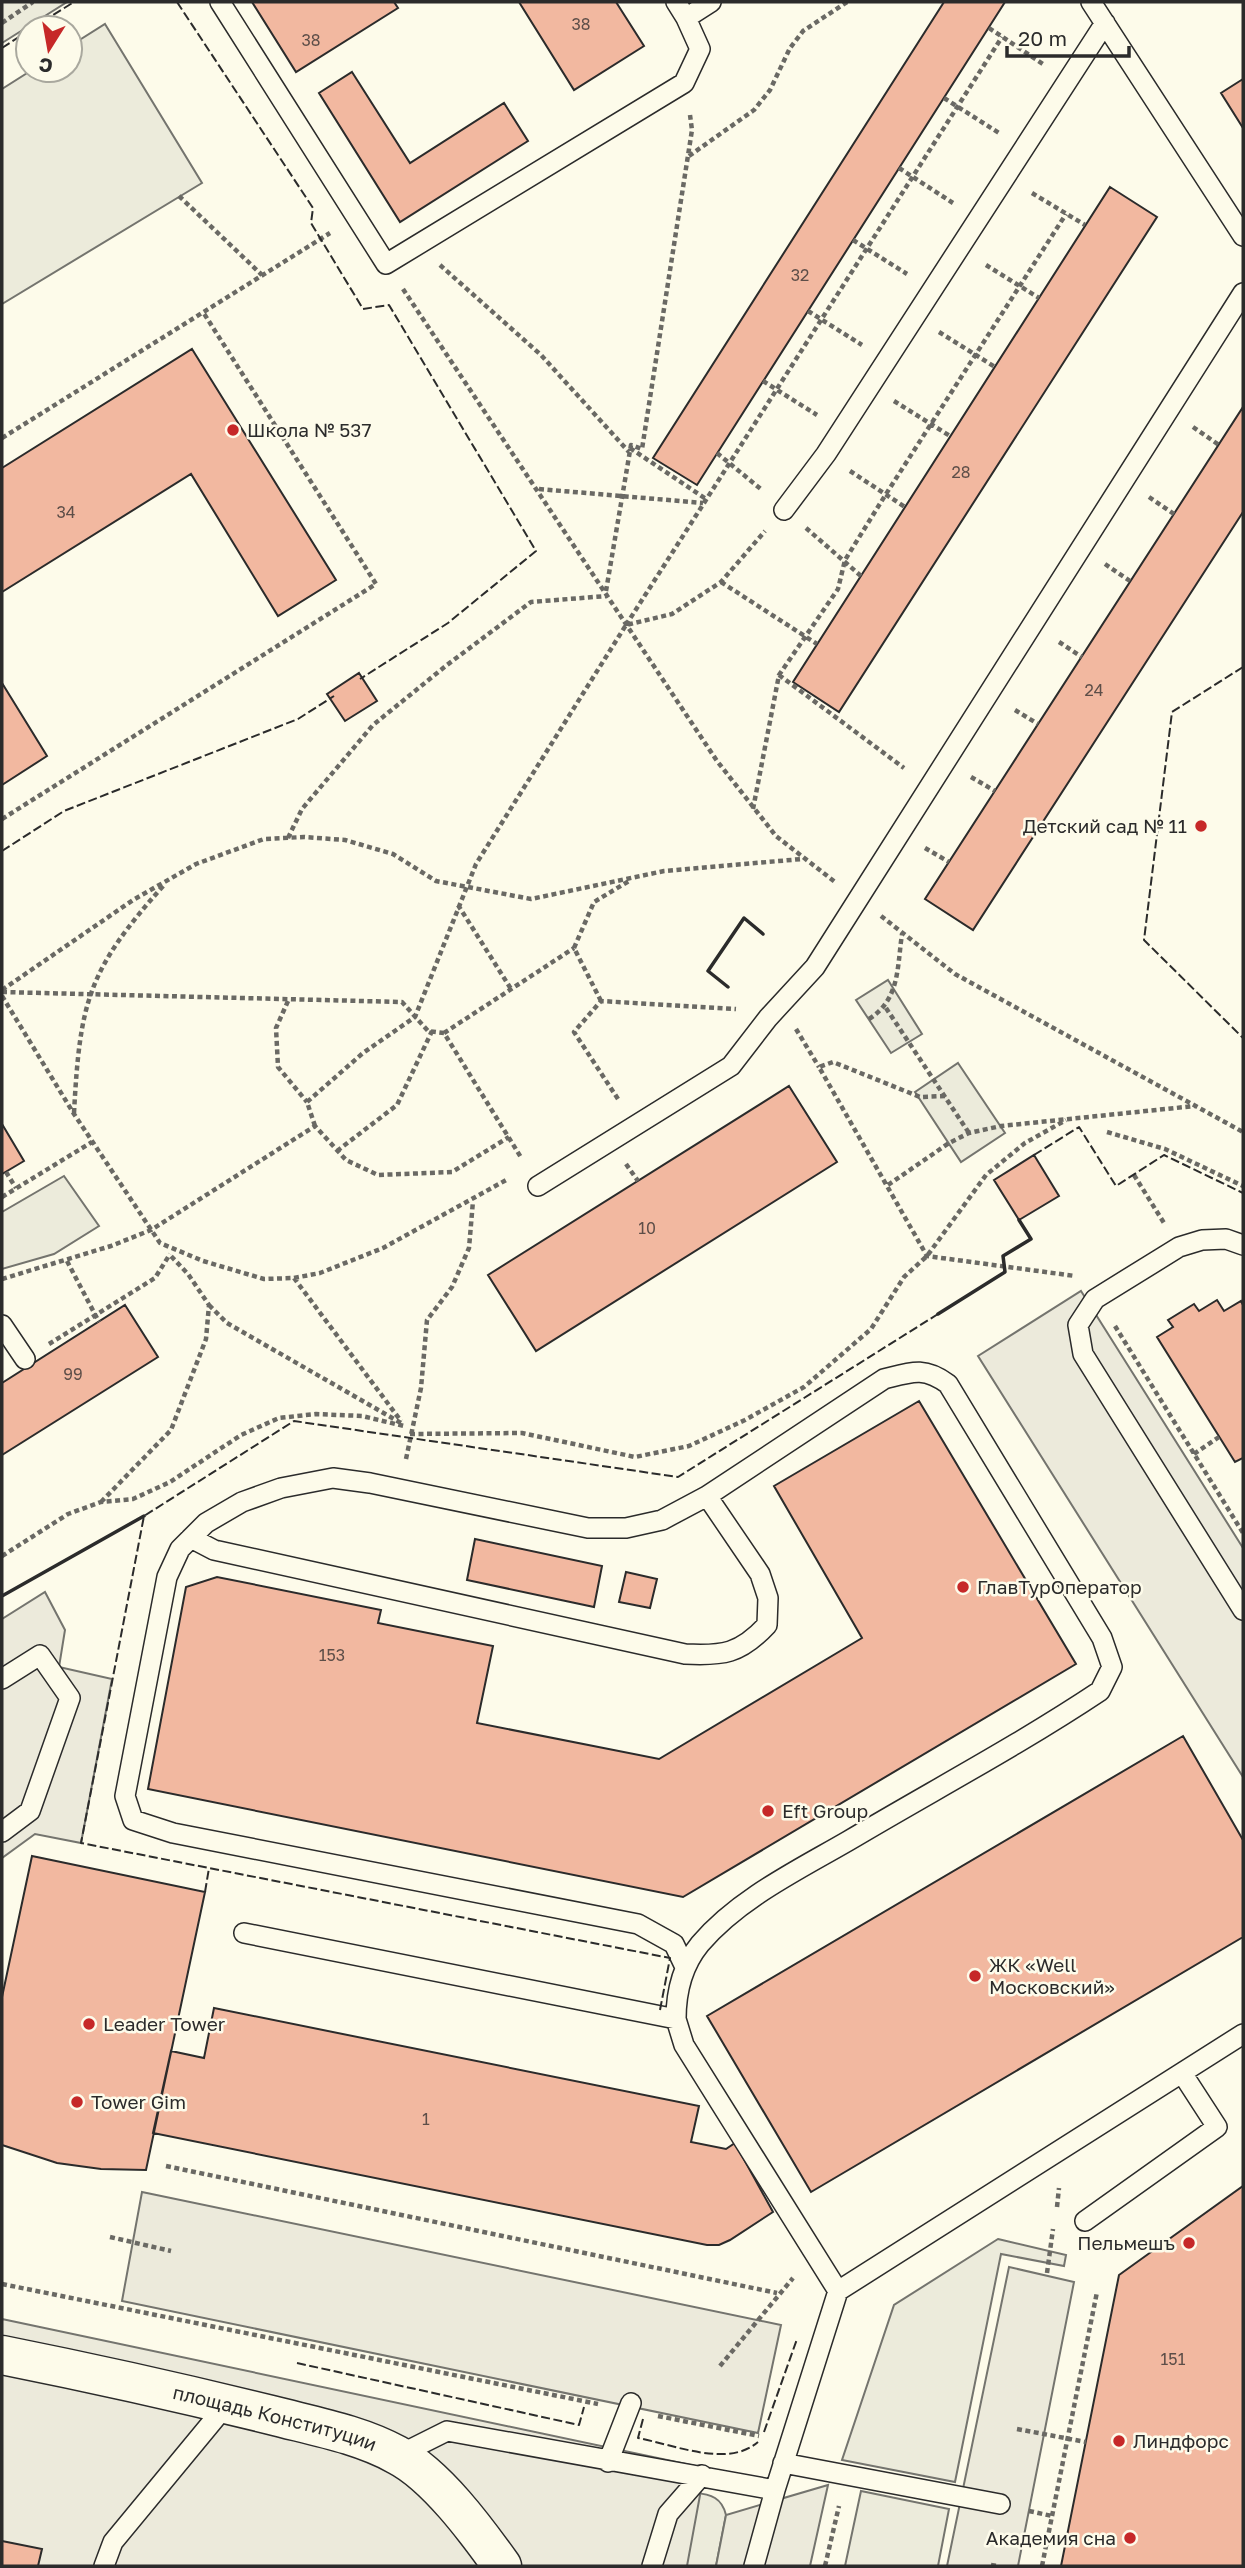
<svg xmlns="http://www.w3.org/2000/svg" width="1245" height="2568" font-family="'Golos Text',sans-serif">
  <rect width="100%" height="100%" fill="#fdfbea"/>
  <!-- green -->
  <path fill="#ecebdb" stroke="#74746e" stroke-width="2" d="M2 2H67L2 43Z
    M105 24 202 183 2 304V89L32 70H70V46Z
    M888 980 922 1034 891 1053 856 1000Z
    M958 1063 1005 1133 961 1162 915 1092Z
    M64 1176 99 1226 54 1254 2 1269V1212Z
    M998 2239 1066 2255 1064 2266 1001 2254 955 2482 842 2460 894 2305Z
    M861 2491 949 2509 938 2566H845Z
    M695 2493C711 2494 722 2498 726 2515L716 2566H648Z"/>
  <!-- parking -->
  <path fill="#eceadb" stroke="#74746e" stroke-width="2" d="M1081 1291 1243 1548V1777L978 1356Z
    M45 1592 65 1630 59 1667 112 1679 81 1843 35 1834 2 1858V1619Z
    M142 2192 781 2325 758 2433 122 2301Z
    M1009 2267 1074 2282 1018 2566H947Z
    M2 2319 705 2468 687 2566H2Z
    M828 2485 810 2566H716L726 2515Z"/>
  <!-- building -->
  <path fill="#f2b8a0" stroke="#2b2b2b" stroke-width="2" d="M252 2H394L398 8 296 72Z
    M519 2H616L644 46 574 90Z
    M944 2H1005L697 485 653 458Z
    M352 72 410 163 504 103 528 141 400 222 319 93Z
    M1243 79V128L1221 93Z
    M1110 187 1157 217 839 712 793 682Z
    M192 349 336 580 278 616 191 474 2 592V468Z
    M1243 407V512L973 930 925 899Z
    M359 673 377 701 345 721 327 694Z
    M2 683 47 756 2 785Z
    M789 1086 837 1162 536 1351 488 1275Z
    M2 1124 24 1161 2 1174Z
    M1034 1155 1059 1196 1019 1220 994 1180Z
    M1217 1300 1224 1311 1241 1301 1243 1305V1458L1235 1462 1157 1337 1173 1327 1168 1320 1194 1304 1199 1311Z
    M125 1305 158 1357 2 1455V1383Z
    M919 1401 1076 1664 683 1897 148 1789 186 1587 217 1577 381 1610 378 1623 493 1646 477 1723 659 1759 862 1638 774 1486Z
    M475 1539 602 1566 594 1607 467 1580Z
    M626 1572 657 1579 650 1608 619 1602Z
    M1183 1736 1243 1840V1937L811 2192 707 2016Z
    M32 1856 205 1892 146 2170 101 2169 57 2163 2 2145V1997Z
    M214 2008 699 2106 691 2142 726 2149 735 2143 773 2212 730 2240 719 2245H707L153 2133 171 2051 204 2058Z
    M1243 2186V2566H1061L1119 2275Z
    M2 2541 42 2549 38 2566H2Z"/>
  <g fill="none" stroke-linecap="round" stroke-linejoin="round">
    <defs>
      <path id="lane" d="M220 2 386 264 684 83 700 49 686 18
        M676 2 686 18 711 2
        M1091 2 1243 236
        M784 510 826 454 1105 23
        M538 1186 731 1066 768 1018 815 967 1243 293
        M1243 1245 1226 1239 1202 1240 1179 1247 1095 1299 1078 1325 1083 1354 1243 1610
        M2 1325 25 1359
        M191 1538 214 1550 685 1654C723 1656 740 1654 767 1625L768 1598 760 1574 707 1496
        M2 1679 40 1655 70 1698 30 1811 2 1832
        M244 1933 676 2019 684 2045 838 2291
        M676 2019C676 1991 682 1966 700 1944 738 1899 798 1870 848 1841 932 1791 1019 1745 1100 1691L1112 1667 1102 1638 948 1384C924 1366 911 1372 884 1379L707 1496 662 1520 626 1528H588L370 1483 333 1478 281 1488 242 1502 206 1523 180 1549 167 1577 125 1796 133 1820 173 1833 638 1924 674 1944 685 1967
        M1085 2221 1217 2127 1182 2073
        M399 2455 447 2431 775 2490 838 2291 1243 2034
        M608 2462 631 2403
        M783 2463 1000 2504
        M104 2566 113 2542 227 2404
        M652 2566 668 2514 702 2475
        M754 2566 775 2490"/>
      <g id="secondary">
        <path id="s1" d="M2 2355C92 2373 182 2393 271 2415 313 2426 359 2434 397 2455 436 2475 477 2531 502 2566"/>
      </g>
    </defs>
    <!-- lane casing -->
    <use href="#lane" stroke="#2b2b2b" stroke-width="22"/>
    <!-- secondary casing -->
    <use href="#secondary" stroke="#2b2b2b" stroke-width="41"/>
    <!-- path -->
    <path stroke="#6a6964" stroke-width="4.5" stroke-dasharray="5 3.5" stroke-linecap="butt" d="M2 23 33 2
      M989 28 1043 64
      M944 98 999 133
      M689 156 754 110 770 90 790 48 803 31 847 2
      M899 168 953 203
      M1032 193 1085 225
      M179 196 262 275
      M853 240 907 274
      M440 265 541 355 629 452
      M986 265 1039 298
      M403 289 717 761 776 836 835 882
      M808 311 862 345
      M939 332 995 367
      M763 381 817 415
      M894 401 950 436
      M1193 427 1219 445
      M2 438 330 233
      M630 448 706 499
      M717 453 762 490
      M850 471 905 507
      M539 489 703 503
      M1149 497 1174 514
      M806 528 861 576
      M1105 564 1130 581
      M721 582 817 644
      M606 591 631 445 642 449 692 130 690 115
      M626 625 1002 37
      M1059 642 1082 657
      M779 675 904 768
      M1015 710 1038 724
      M971 777 995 791
      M753 809 779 675 838 589 845 560 886 494 1066 214
      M2 819 376 584 203 312
      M288 838 302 809 373 725 447 665 531 602 607 596
      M925 848 949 862
      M458 905 511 989
      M881 916 955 974 1243 1132
      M2 990 133 900 196 864 264 839 304 837 345 840 393 854 436 881 531 899 664 871 802 859
      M2 992 402 1002 428 1031 444 1033 522 1159
      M2 996 74 1114 160 1243 203 1261 264 1279 294 1278 320 1273 383 1248 508 1179
      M288 1001 276 1028 278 1067 307 1102
      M601 1001 574 948 594 902 629 881
      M886 1008 969 1133
      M869 1019C900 999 897 968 902 934
      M796 1029 819 1067
      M444 1033 574 948
      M945 1096 920 1097 833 1062 819 1067 927 1256 1075 1276
      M618 1099 574 1032 601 1001 736 1009
      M74 1113C80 1001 88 970 164 885
      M315 1126 307 1102 363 1053 415 1017 476 864 626 625 672 614 721 582 765 531
      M1107 1132 1165 1149 1243 1186
      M337 1151 397 1105 432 1031
      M626 1164 638 1181
      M6 1172 16 1188
      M1134 1175 1164 1223
      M888 1185 949 1143 969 1133 1001 1126 1195 1106
      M2 1197 92 1142
      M67 1261 99 1322
      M294 1278 401 1421
      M2 1279 111 1246 151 1230 315 1126 346 1160 378 1175 452 1172 509 1137
      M209 1305 227 1323 401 1423
      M1115 1326 1243 1533
      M49 1344 155 1278 170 1254
      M410 1434 522 1433 635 1457 689 1446 745 1420 804 1387 871 1329 904 1277 927 1256 986 1175 1025 1143 1066 1120
      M1194 1454 1219 1437
      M406 1459 421 1388 427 1320 452 1287 469 1248 473 1201
      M101 1502 171 1430 206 1339 209 1305 188 1274 170 1255
      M2 1556 68 1514 101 1502 133 1499 170 1482 241 1435 279 1418 316 1414 362 1416 404 1426
      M166 2166 777 2293
      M1057 2207 1059 2188
      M110 2237 171 2251
      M1047 2273 1053 2229
      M2 2284 598 2404
      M720 2366 793 2278
      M658 2416 759 2436
      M1017 2429 1086 2442
      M1029 2511 1052 2516
      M991 2565 999 2566
      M825 2566 839 2506
      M1042 2566 1097 2292"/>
    <!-- lane -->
    <use href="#lane" stroke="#fdfbea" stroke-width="19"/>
    <!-- secondary -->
    <use href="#secondary" stroke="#fdfbea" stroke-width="38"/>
    <!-- fence -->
    <path stroke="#2b2b2b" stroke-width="2" stroke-dasharray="9 3.5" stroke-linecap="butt" d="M177 2 313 208 311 223 363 309 389 305 536 551 448 623 360 679
      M32 28 74 2
      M2 48 28 31
      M1243 667 1172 712 1144 940 1243 1038
      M2 851 64 811 298 719 334 696
      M1034 1155 1079 1127 1116 1186 1164 1155 1243 1193
      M205 1892 209 1868
      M660 2010 670 1958 81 1843 144 1516 294 1421 678 1477 938 1314
      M297 2363 579 2425 584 2407
      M643 2419 638 2438C675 2445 728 2468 758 2442
      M764 2432 797 2339"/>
    <!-- wall -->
    <path stroke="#2b2b2b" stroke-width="3.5" d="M728 987 708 971 744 918 763 934
      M938 1314 1005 1272 1003 1256 1031 1239 1019 1220
      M2 1596 144 1516"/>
  </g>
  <!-- markers -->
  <g fill="#c62828" stroke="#fdfbea" stroke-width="2.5">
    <circle cx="233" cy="430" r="7"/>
    <circle cx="1201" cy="826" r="7"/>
    <circle cx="963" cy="1587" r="7"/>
    <circle cx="768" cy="1811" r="7"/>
    <circle cx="975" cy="1976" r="7"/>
    <circle cx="89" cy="2024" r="7"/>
    <circle cx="77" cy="2102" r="7"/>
    <circle cx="1189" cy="2243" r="7"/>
    <circle cx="1119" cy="2441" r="7"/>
    <circle cx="1130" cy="2538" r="7"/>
  </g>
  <g text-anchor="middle" stroke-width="5" stroke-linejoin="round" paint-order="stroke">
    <!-- number labels -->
    <g font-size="16" fill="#5d4e48">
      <text x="581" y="30">38</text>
      <text x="311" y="46">38</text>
      <text x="800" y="281">32</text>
      <text x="961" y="478">28</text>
      <text x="66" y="518">34</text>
      <text x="1094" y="696">24</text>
      <text x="647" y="1234">10</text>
      <text x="73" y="1380">99</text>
      <text x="332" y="1661">153</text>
      <text x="426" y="2125">1</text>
      <text x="1173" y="2365">151</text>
    </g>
    <!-- poi labels -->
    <g font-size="19" fill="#2b2b2b" stroke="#fdfbea" text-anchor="start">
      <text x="247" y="437">Школа № 537</text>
      <text x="1187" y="833" text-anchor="end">Детский сад № 11</text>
      <text x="977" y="1594">ГлавТурОператор</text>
      <text x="782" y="1818">Eft Group</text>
      <text x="989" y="1972">ЖК «Well<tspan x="989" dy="22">Московский»</tspan></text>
      <text x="103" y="2031">Leader Tower</text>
      <text x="91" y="2109">Tower Gim</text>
      <text x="1175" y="2250" text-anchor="end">Пельмешъ</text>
      <text x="1133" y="2448">Линдфорс</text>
      <text x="1116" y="2545" text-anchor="end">Академия сна</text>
    </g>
    <!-- street labels -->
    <g font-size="19" fill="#2b2b2b" stroke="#fdfbea">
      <text dy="7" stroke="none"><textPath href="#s1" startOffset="280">площадь Конституции</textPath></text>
    </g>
  </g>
  <!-- border -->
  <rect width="1245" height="2568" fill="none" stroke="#2b2b2b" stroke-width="7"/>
  <!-- north arrow -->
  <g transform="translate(49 49) rotate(191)"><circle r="33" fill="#fdfbea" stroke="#a9a89e" stroke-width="2"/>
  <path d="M0-5L12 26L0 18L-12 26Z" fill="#c62828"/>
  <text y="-10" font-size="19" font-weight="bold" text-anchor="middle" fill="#2b2b2b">С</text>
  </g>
  <!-- scale -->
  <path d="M1007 46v10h122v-10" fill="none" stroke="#2b2b2b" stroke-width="3.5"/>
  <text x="1018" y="46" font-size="21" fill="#2b2b2b" stroke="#fdfbea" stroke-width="5" paint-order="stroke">20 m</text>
</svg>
